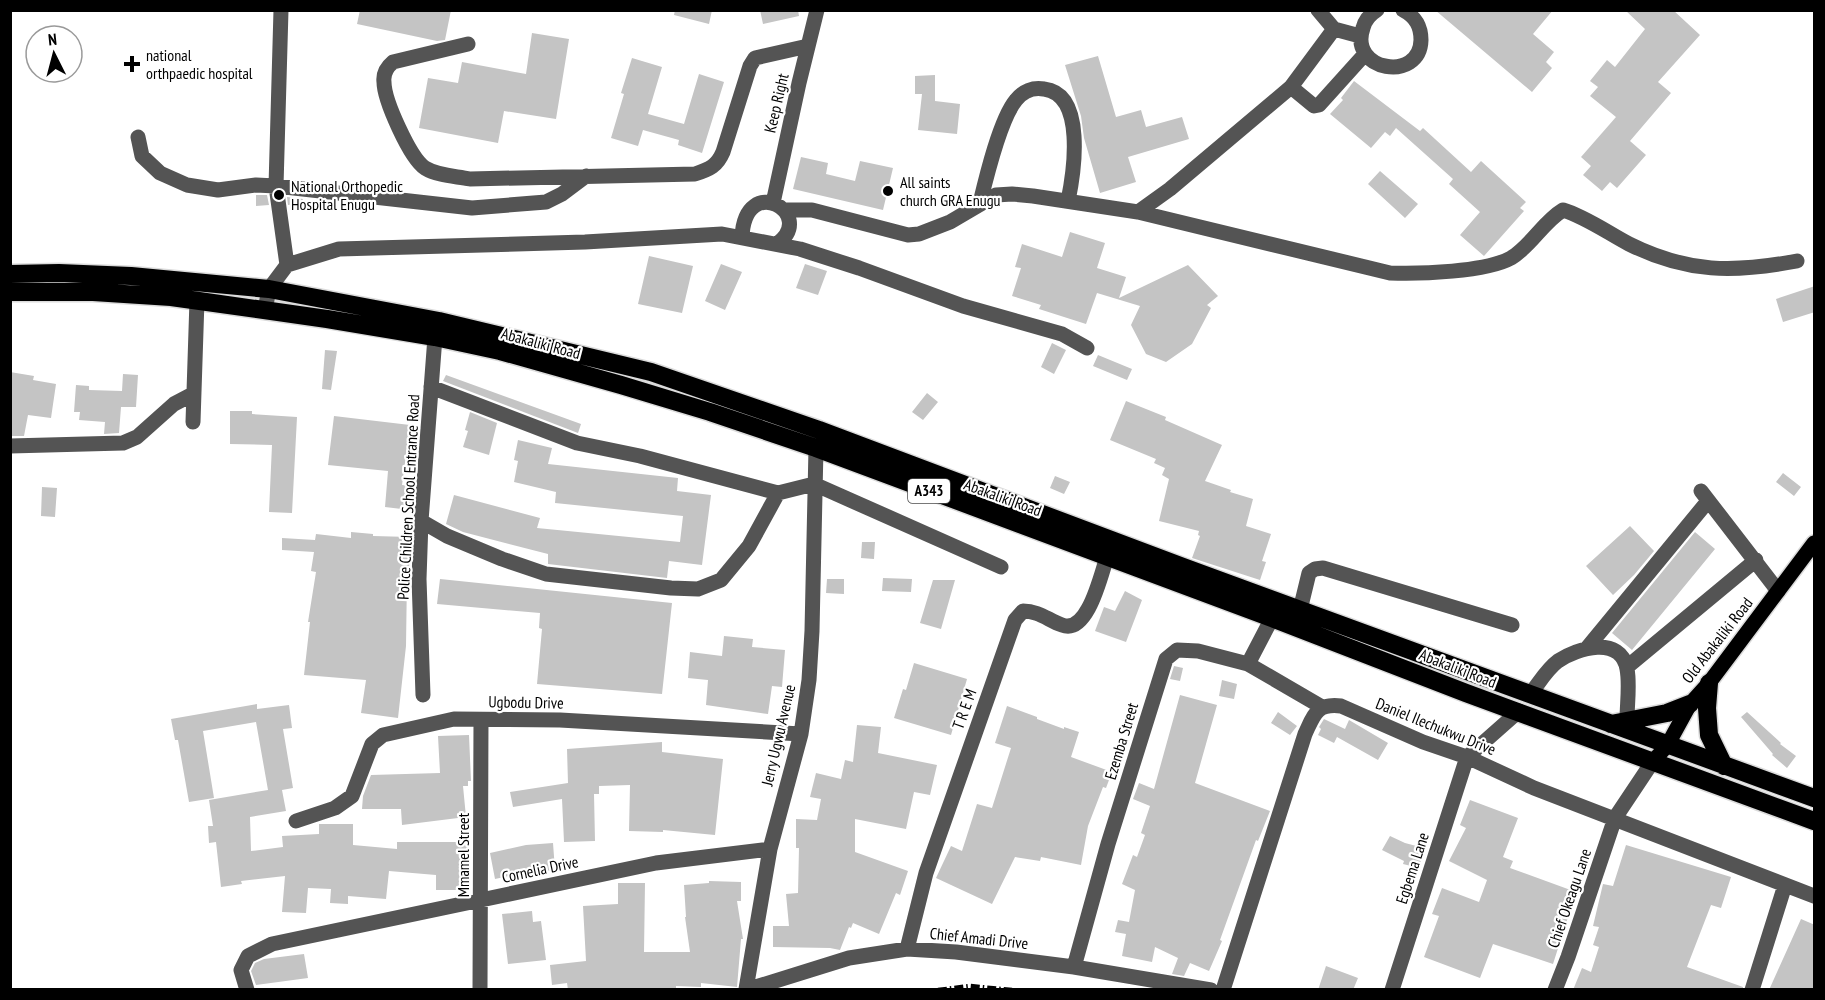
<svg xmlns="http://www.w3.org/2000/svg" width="1825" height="1000" font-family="'PT Sans Narrow',sans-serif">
  <rect width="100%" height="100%" fill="#fff"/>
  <!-- building -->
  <path fill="#c4c4c4" d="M360 10H451L445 40 437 41 357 24Z
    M675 10H712L709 24 674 15Z
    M760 10H798L799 16 763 24Z
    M1435 10H1553L1533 34 1554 52 1546 62 1552 68 1532 92Z
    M1625 10H1673L1700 35 1658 82 1671 93 1630 141 1646 155 1617 188 1610 182 1602 191 1583 175 1591 166 1581 157 1616 117 1590 96 1598 87 1590 81 1607 60 1615 67 1645 29Z
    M532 33 569 39 556 119 504 111 498 143 419 128 428 78 458 83 462 62 526 74Z
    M1098 56 1116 117 1141 110 1146 127 1182 117 1189 139 1128 157 1136 182 1100 193 1084 138 1081 116 1065 65Z
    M632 58 662 67 648 114 684 124 699 74 724 82 702 153 678 145 679 140 643 130 638 146 611 138 624 94 621 93Z
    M935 75V101L960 104 957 134 918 130 922 94H915V76Z
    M1354 81 1420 131 1423 128 1471 172 1481 161 1526 202 1520 208 1524 211 1484 256 1460 235 1480 212 1449 184 1453 179 1396 128 1390 136 1385 132 1371 148 1330 114 1343 100 1341 98Z
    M801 157 828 163 826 174 855 181 860 161 893 168 883 210 793 189Z
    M1380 171 1418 204 1405 218 1368 184Z
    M256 195H267L269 205 256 206Z
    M287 197 303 199V203L288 205Z
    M1070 232 1105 243 1097 268 1126 277 1119 298 1188 265 1218 296 1207 305 1211 308 1192 344 1166 362 1146 354 1131 325 1140 306 1097 293 1086 324 1039 309 1041 305 1012 296 1021 268 1015 267 1022 244 1062 257Z
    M649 256 693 266 682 313 638 304Z
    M721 264 742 272 725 310 705 301Z
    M805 264 827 271 818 295 796 288Z
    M1815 286V312L1783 322 1776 299Z
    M1052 343 1066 350 1054 374 1041 367Z
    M325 350 337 351 331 390 322 389Z
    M1098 355 1132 369 1127 380 1093 366Z
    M10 372 34 376 33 380 56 384 51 418 28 415 24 436H10Z
    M123 374 138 375 136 407H121L119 433 104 434 105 422 79 420 80 412H74L76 385 89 386V390L122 391Z
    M446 375 581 424 578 433 443 381Z
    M927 393 938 402 923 420 912 412Z
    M1126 401 1166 417 1165 420 1222 445 1205 481 1231 490 1230 492 1253 499 1246 526 1271 534 1262 561 1266 562 1260 580 1192 558 1200 536 1198 535 1199 531 1159 521 1169 479 1162 475 1165 468 1154 463 1156 459 1110 440Z
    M230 411H252V414L297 417 292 513 269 512 272 445 230 444Z
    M470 412 497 423 489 455 463 447 468 431 465 430Z
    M334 416 410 425 402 485 412 486 410 510 385 507 388 471 328 465Z
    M518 440 552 448 548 464 678 478 677 491 711 495 702 565 669 561 667 578 548 564V554L463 532 446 524 454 495 540 518 537 528 680 542 683 516 555 503 556 492 514 482 518 461 514 460Z
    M1783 473 1801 487 1794 496 1776 482Z
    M1055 476 1070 482 1064 494 1050 488Z
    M42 487 57 488 55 517 41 516Z
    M1630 526 1654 551 1634 575 1613 595 1586 566Z
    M351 532 373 534V536L410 537 409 576H407L406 646 398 718 361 713 366 680 304 675 310 622H308L316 572 311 571 314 552 282 550V538L315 540 316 534 351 538Z
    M1695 532 1715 549 1632 650 1612 633Z
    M862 542H875L874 559 861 558Z
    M883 578 912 579 911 592 882 591Z
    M440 579 672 603 662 694 537 684 542 629 539 628 540 613 437 604Z
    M827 579H844V594L826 593Z
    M933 580H955L941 629 920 623Z
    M1125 591 1142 600 1126 642 1095 631 1104 607 1115 611Z
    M724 636 753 639 752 647 785 650 782 687 772 686 768 714 706 705 708 680 688 678 690 652 722 656Z
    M914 663 967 679 951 735 894 718 903 689 906 690Z
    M1174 666 1183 668 1180 681 1170 679Z
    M1222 680 1237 684 1234 699 1219 696Z
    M1180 695 1217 705 1195 783 1270 811 1258 841 1256 840 1220 940 1222 941 1209 971 1190 963 1184 976 1172 974 1178 958 1155 947 1152 962 1122 956 1126 934 1115 932 1118 920 1129 922 1135 890 1122 884 1133 855 1137 857 1145 835 1141 833 1150 806 1133 799 1139 783 1154 789Z
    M257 704V709L289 705 292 728 283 729 293 788 282 790 286 811 250 817 251 851 283 847 282 836 319 834V824H353V845L397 849V842H468V890H436V875L389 871 386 899 348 896V904L330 903 331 889 308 888 306 913 282 912 285 876 241 881 242 884 221 887 216 842 209 843 208 826H213L209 800 268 790 256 722 203 731 214 798 189 802 178 740H175L171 719Z
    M1007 706 1037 717V719L1064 729V727L1079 732 1071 757 1112 772 1106 788 1103 787 1088 826 1081 865 1041 857 1040 861 1015 857 992 904 936 878 951 846 962 851 977 804 992 808 1011 748 995 743Z
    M1278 712 1297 726 1290 735 1271 723Z
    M1747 712 1781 743 1780 744 1796 756 1787 768 1772 755 1773 754 1741 717Z
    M1324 719 1345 729 1349 720 1388 743 1378 760 1337 737 1334 743 1318 735 1321 729 1319 727Z
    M857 725 881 727 878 753 937 765 930 795 914 792 906 829 855 819V852L908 871 900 895 896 893 879 934 853 923 851 928 849 927 840 950 830 948 773 947V926H789L786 894 798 893 799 848H796V819L817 820 821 799 810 797 816 773 841 779 845 760 853 762Z
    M469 735 471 781H468V786H463L466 817 402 825 401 809H362L363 796 371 775 440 773 438 736Z
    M662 742V752L723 759 715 835 663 830V832L629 831 630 785 599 786V794H594L595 841 564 842 562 799 513 807 510 792 568 783 567 749Z
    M1470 800 1518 818 1503 857 1513 861 1510 868 1576 892 1553 964 1493 944 1480 978 1424 957 1439 916 1432 914 1442 888 1479 902 1487 880 1449 861 1466 828 1460 825Z
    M1390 836 1405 843 1424 848 1419 868 1403 864 1404 861 1382 850Z
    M553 843 555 870 523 873 495 879 490 853 526 845Z
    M1626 845 1731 877 1721 908 1711 905 1687 967 1743 987V990H1573L1582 968 1591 972 1599 947 1593 945 1599 927 1593 926 1603 884 1613 886Z
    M709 881 741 882V901H737L743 939H741L737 987 701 983V987L676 986V990H568L567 983 552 985 550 965 586 961 583 906 618 904V883H645L644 952H690L685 917H686L684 885 709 883Z
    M532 911 533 922 541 921 546 960 508 964 502 914Z
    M1801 919 1815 925V990H1769Z
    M304 954 308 978 256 985 251 971 255 963 264 959Z
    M1326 966 1358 978 1353 990H1318Z"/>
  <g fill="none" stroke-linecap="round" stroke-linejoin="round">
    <defs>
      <path id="major" d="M1653 761 1667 746 1690 704 1709 683 1814 543"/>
      <path id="highway" d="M10 274 59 273 131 276 269 289 439 321 651 372 819 430 1183 567 1814 798
        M10 292H93L171 297 327 319 435 337 500 351 621 385 710 412 816 448 1272 618 1466 693 1814 821
        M1709 683 1707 708 1709 735 1724 766
        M1611 724 1667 713 1690 704"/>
    </defs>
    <!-- major casing -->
    <use href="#major" stroke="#dbdbdb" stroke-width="18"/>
    <!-- highway casing -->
    <use href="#highway" stroke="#dbdbdb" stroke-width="21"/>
    <!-- minor -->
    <path stroke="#545454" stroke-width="15" d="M281 10 276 186 287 265
      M1318 10 1334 29
      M1377 10C1369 15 1365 20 1363 28 1348 71 1420 83 1421 40 1421 26 1416 17 1403 10
      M468 44 393 62C387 67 383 74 384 82 384 100 410 158 425 168 438 176 455 176 470 179L695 174C710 169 717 166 723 152L750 66 755 58 808 46
      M1291 87 1334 29 1360 36
      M138 137 142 156 160 173 187 185 218 190 256 185 276 186 472 208 546 202 562 194 586 176
      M773 203 799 83 817 10
      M980 203C986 178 1000 119 1016 100 1023 91 1033 87 1044 89 1086 94 1074 172 1068 201
      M785 210H812L908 235 919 234 950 222 996 195 1012 194 1033 196 1138 212 1170 189 1291 87 1314 106 1319 105 1365 54
      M1138 212 1390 273C1420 274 1486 272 1511 258 1531 246 1543 222 1563 210 1586 217 1608 233 1629 244 1687 273 1734 273 1797 261
      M742 237C745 171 818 214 777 244
      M265 310 269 289 287 265 339 249 585 242 722 234 800 249 859 268 963 306 1062 334 1087 348
      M431 387 577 443 640 456 778 493 814 484 1001 567
      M193 422 197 300
      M10 446 123 443 137 437 174 404 193 394
      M1701 491 1778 591
      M421 521 447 536 502 559 546 574 671 588 698 589 721 580 749 546 778 493
      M1300 610 1309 573 1315 569 1323 568 1512 625
      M1587 648 1708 501
      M1248 664 1322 707
      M1627 667 1756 560
      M1531 693C1539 683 1547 669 1558 661 1577 648 1621 635 1627 669 1630 684 1627 704 1627 720
      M423 695 419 579 421 521 435 337
      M296 821 335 808 352 796 372 744 383 735 454 719 560 720 801 734
      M907 949 926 873 1015 620 1023 611C1039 611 1048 620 1062 625 1088 635 1101 574 1107 557
      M1074 967 1108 844 1166 659 1177 650 1198 651 1248 664 1272 618
      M746 989 770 849 801 734 809 680 812 631 816 448
      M247 990 241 970 248 956 272 944 656 863 770 849
      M480 990 481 720
      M746 990 849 958 907 949 956 952 1074 967 1211 990
      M1223 990 1305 734C1314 715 1316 703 1341 706L1423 742 1467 757 1534 788 1814 896
      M1392 990 1467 757 1519 711
      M1555 990 1568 957 1615 818 1653 761
      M1752 990 1785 885"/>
    <!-- major -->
    <use href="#major" stroke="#000" stroke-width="15"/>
    <!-- highway -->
    <use href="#highway" stroke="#000" stroke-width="18"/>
    <!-- rail -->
    <path stroke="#000" stroke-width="4.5" stroke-dasharray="9 3 1.5 3" stroke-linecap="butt" d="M938 990 970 986 1012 990"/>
  </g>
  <!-- markers -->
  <g fill="#000" stroke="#fff" stroke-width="2">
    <path d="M129 55h6v6h6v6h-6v6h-6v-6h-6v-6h6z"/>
    <circle cx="888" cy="191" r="6"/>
    <circle cx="279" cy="195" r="6"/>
  </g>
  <g text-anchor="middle" stroke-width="4.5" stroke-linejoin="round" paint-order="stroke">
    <!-- shield labels -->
    <rect fill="#fff" stroke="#4c4c4c" stroke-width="1.5" x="908" y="479" width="42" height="24" rx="4.5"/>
    <g font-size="15" font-weight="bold" fill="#000">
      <text x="929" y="496">A343</text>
    </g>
    <!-- poi labels -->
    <g font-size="16" fill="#000" stroke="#fff" text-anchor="start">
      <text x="146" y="61">national<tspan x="146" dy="18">orthpaedic hospital</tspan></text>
      <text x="900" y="188">All saints<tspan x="900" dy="18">church GRA Enugu</tspan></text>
      <text x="291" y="192">National Orthopedic<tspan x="291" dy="18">Hospital Enugu</tspan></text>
    </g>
    <!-- street labels -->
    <g font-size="16" fill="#000" stroke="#fff">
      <text transform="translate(776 103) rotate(-77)" y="6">Keep Right</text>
      <text transform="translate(541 343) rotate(15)" y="6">Abakaliki Road</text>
      <text transform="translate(408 497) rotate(-87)" y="6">Police Children School Entrance Road</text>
      <text transform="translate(1003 497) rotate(20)" y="6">Abakaliki Road</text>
      <text transform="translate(1717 640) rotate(-52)" y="6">Old Abakaliki Road</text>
      <text transform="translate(1458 668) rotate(21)" y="6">Abakaliki Road</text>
      <text transform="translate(526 702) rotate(1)" y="6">Ugbodu Drive</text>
      <text transform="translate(964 709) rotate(-70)" y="6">T R E M</text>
      <text transform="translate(1436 726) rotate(22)" y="6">Daniel Ilechukwu Drive</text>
      <text transform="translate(778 735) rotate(-77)" y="6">Jerry Ugwu Avenue</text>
      <text transform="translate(1121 741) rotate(-73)" y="6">Ezemba Street</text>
      <text transform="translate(463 855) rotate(-90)" y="6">Mmamel Street</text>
      <text transform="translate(1412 868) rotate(-72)" y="6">Egbema Lane</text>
      <text transform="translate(540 869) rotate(-12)" y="6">Cornelia Drive</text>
      <text transform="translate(1569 898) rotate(-71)" y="6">Chief Okeagu Lane</text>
      <text transform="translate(979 938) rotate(6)" y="6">Chief Amadi Drive</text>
    </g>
  </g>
  <!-- border -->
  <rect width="1825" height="1000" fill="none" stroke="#000000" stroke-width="24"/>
  <!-- north arrow -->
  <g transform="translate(54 54) rotate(354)"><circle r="28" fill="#ffffff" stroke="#999999" stroke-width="1.5"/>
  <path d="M0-4.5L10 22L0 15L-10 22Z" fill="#000000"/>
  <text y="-9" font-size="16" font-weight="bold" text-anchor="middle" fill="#000000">N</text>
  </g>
</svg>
